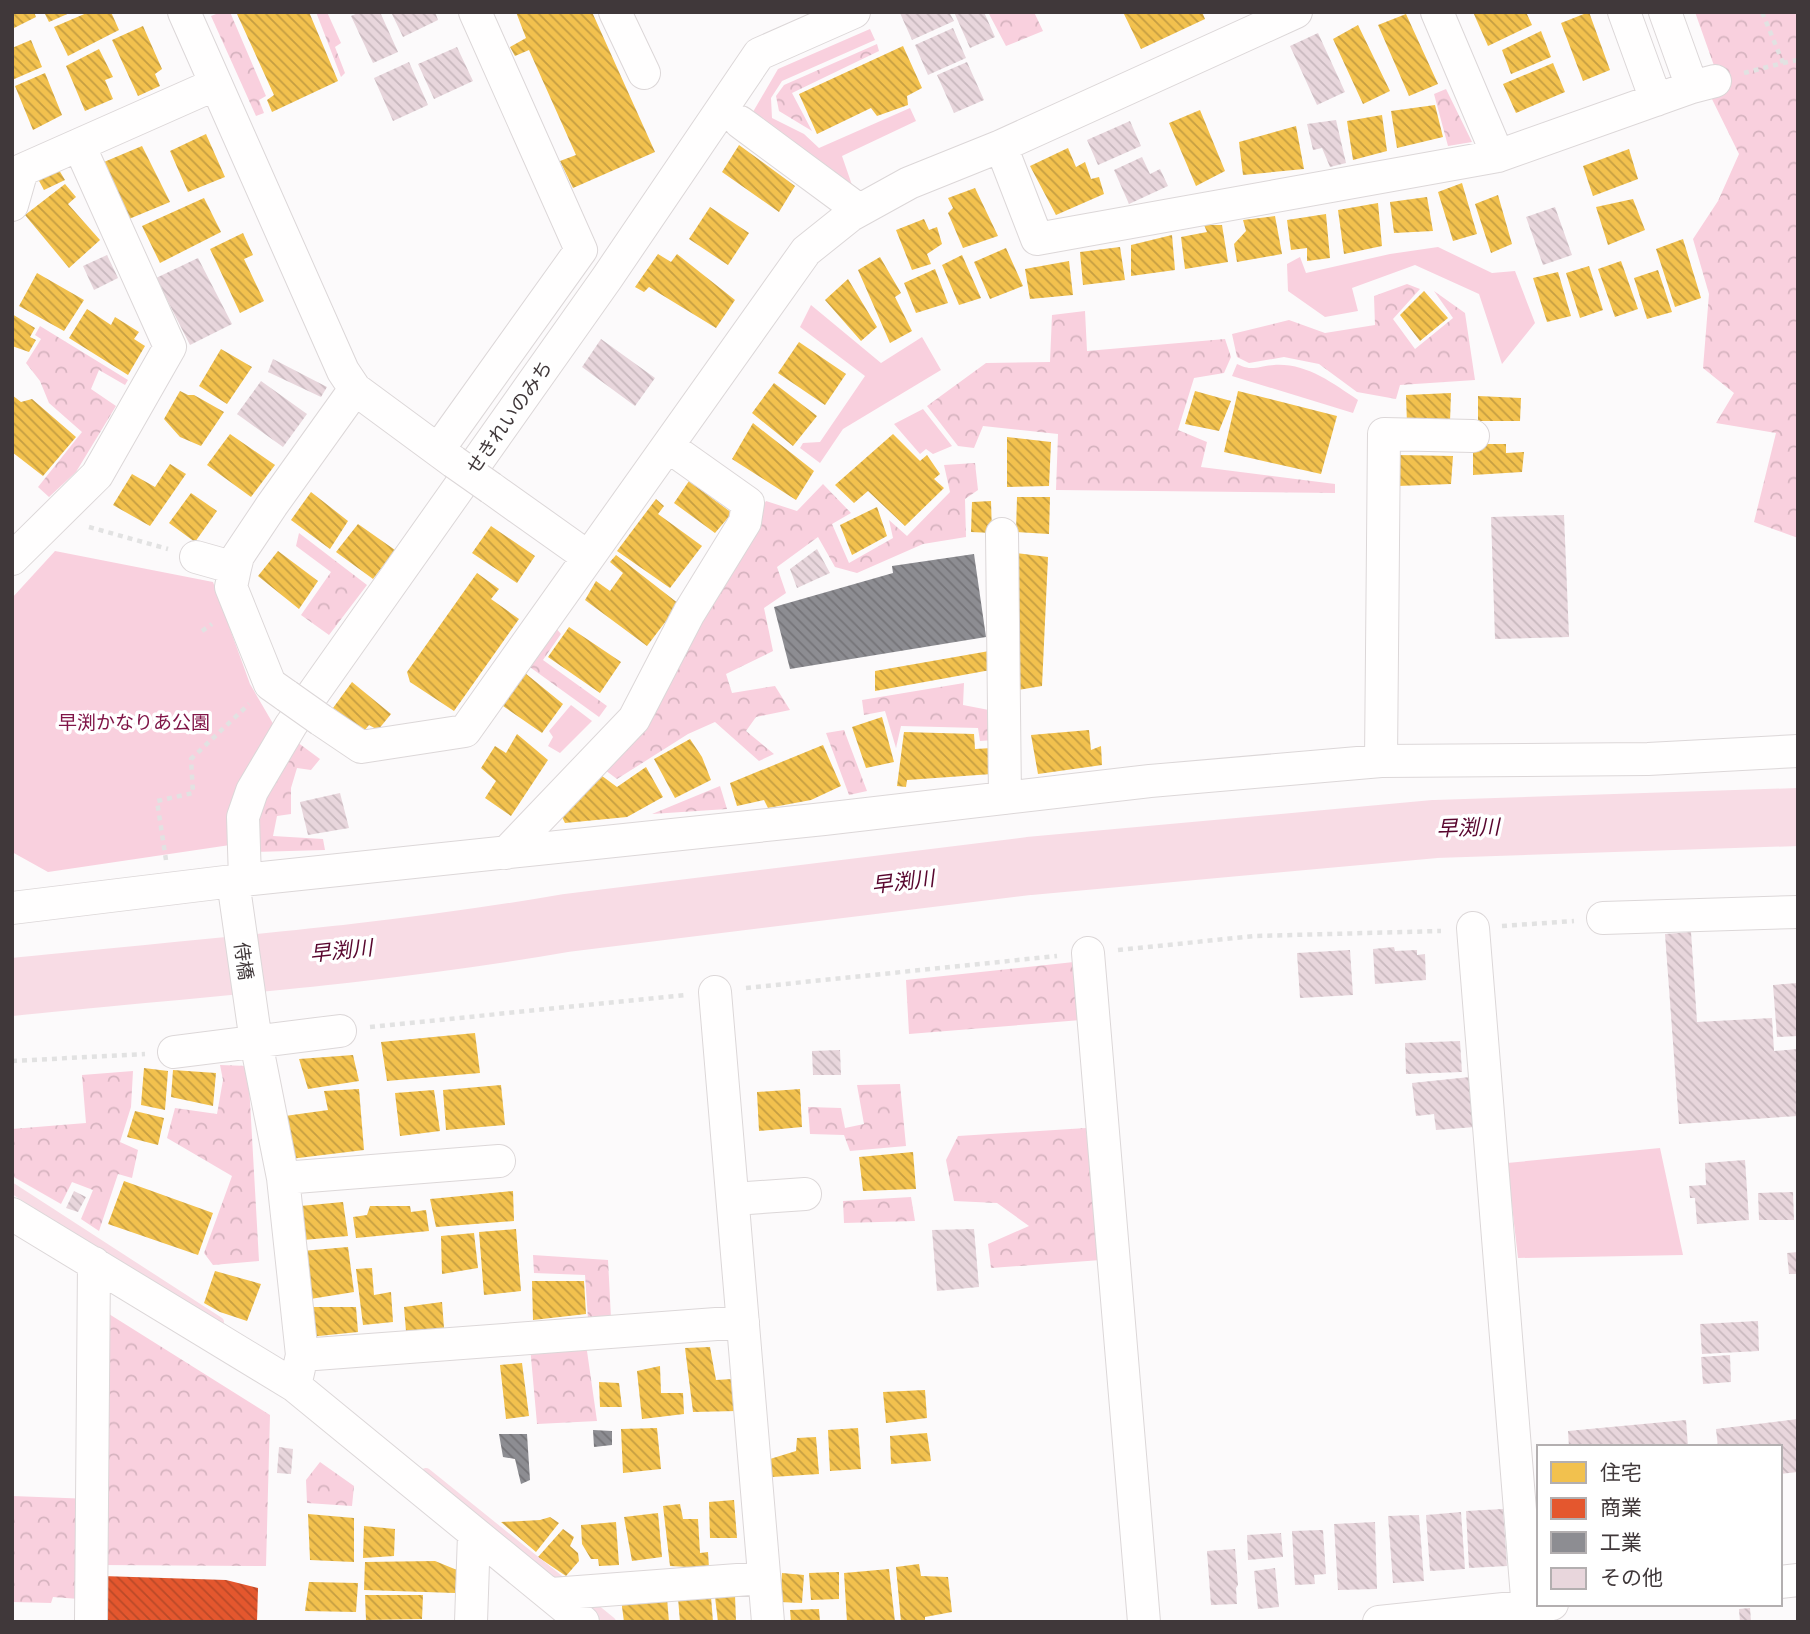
<svg xmlns="http://www.w3.org/2000/svg" width="1810" height="1634" font-family="'Exo 2','Noto Sans JP',sans-serif">
  <defs>
    <pattern id="forest-crowns" width="20" height="18" patternUnits="userSpaceOnUse" patternTransform="scale(1.75)"><rect width="20" height="18" fill="#f9d0de"/><path d="M2 6a3 3 0 1 1 6 0M12 15a3 3 0 1 1 6 0" fill="none" stroke="#d6b3bf"/></pattern>
    <pattern id="homes-back-hatch" width="6" height="6" patternUnits="userSpaceOnUse" patternTransform="scale(1.75)"><rect width="6" height="6" fill="#f2c14e"/><path d="M-1 5l2 2M0 0l6 6M5-1l2 2" fill="none" stroke="#c59e42"/></pattern>
    <pattern id="shops-back-hatch" width="6" height="6" patternUnits="userSpaceOnUse" patternTransform="scale(1.75)"><rect width="6" height="6" fill="#e4572e"/><path d="M-1 5l2 2M0 0l6 6M5-1l2 2" fill="none" stroke="#ba4928"/></pattern>
    <pattern id="industry-back-hatch" width="6" height="6" patternUnits="userSpaceOnUse" patternTransform="scale(1.75)"><rect width="6" height="6" fill="#8d8d92"/><path d="M-1 5l2 2M0 0l6 6M5-1l2 2" fill="none" stroke="#757478"/></pattern>
    <pattern id="building-back-hatch" width="6" height="6" patternUnits="userSpaceOnUse" patternTransform="scale(1.75)"><rect width="6" height="6" fill="#e8d6dc"/><path d="M-1 5l2 2M0 0l6 6M5-1l2 2" fill="none" stroke="#c8b8be"/></pattern>
  </defs>
  <rect width="100%" height="100%" fill="#fcfafb"/>
  <!-- green -->
  <path fill="#f9d0de" d="M870 29 875 40 782 81 771 98 772 118 804 134 819 148 910 108 916 121 842 156 853 188 750 117 778 69Z
    M1438 247 1492 273 1515 271 1535 323 1502 364 1479 294 1415 265 1352 288 1358 311 1325 317 1288 291 1287 264 1300 257 1306 273 1390 254Z
    M811 305 881 363 922 337 941 370 843 429 820 463 800 448 803 443 820 442 865 376 800 327Z
    M1237 364C1254 372 1256 366 1274 365 1307 363 1332 383 1358 400L1353 413 1232 376Z
    M923 409 952 446 933 454 926 449 920 454 894 424Z
    M55 551 213 582 250 684 275 727 243 775 233 808 230 845 48 872 12 852V598Z
    M571 705 592 721 560 753 548 746 553 737 549 731Z
    M1660 1148 1683 1255 1518 1258 1507 1163Z"/>
  <!-- forest -->
  <path fill="url(#forest-crowns)" d="M221 12H230L266 96 259 100 264 113 256 116 211 16Z
    M316 12H327L341 43 335 47 345 73 341 77Z
    M988 12H1034L1043 31 1006 46Z
    M1695 12H1798V538L1754 522 1776 433 1716 423 1734 393 1703 368 1709 294 1693 239 1718 201 1739 154 1709 93 1723 91Z
    M877 44 879 51 792 93 812 131 779 111 776 96 784 85Z
    M1446 89 1472 142 1448 146 1434 94Z
    M1407 284 1420 289 1393 319 1415 349 1453 318 1434 291 1465 313 1475 380 1400 385 1396 399 1357 392 1319 364 1284 357 1249 363 1237 357 1232 334 1289 320 1325 333 1375 325 1374 296Z
    M1085 311 1087 351 1225 339 1231 357 1224 373 1194 378 1178 430 1207 442 1201 467 1335 484V493L1056 490 1058 434 983 426 974 448 958 446 927 406 986 363 1050 362 1052 315Z
    M40 326 128 380 125 385 99 370 91 389 116 406 76 472 49 497 38 487 82 432 49 403 40 381 26 363 41 339 35 335Z
    M975 463 978 490 965 499 966 537 923 544 857 573 835 567 818 537 777 567 786 593 764 608 773 651 726 674 732 693 775 686 790 710 756 717 746 731 774 754 759 761 715 722 688 734 617 779 601 767 766 501 797 511 823 484 851 513 832 524 849 563 893 538 889 520 907 536 950 492 944 465Z
    M299 533 367 585 329 635 301 615 331 572 296 546Z
    M555 627 561 634 543 660 607 706 599 717 527 665Z
    M964 683 963 705 994 711V740L980 741 978 728 901 726 896 748 885 711 864 715 862 700Z
    M844 730 867 791 849 795 826 733Z
    M297 742 320 759 311 770 297 768 291 788V814L277 816 273 836 323 839 325 850 253 852 251 813Z
    M720 786 727 809 652 814Z
    M1074 962 1081 1020 909 1034 906 980Z
    M220 1065 248 1066 259 1261 213 1265 204 1253 232 1176 167 1138 175 1108 217 1114 223 1080Z
    M133 1071 131 1107 120 1142 138 1150 132 1178 118 1174 99 1231 81 1219 93 1190 72 1182 61 1204 12 1176V1129L86 1123 82 1075Z
    M900 1084 906 1146 850 1151 844 1135 810 1134 808 1107 841 1108 845 1128 864 1124 857 1085Z
    M1086 1128 1101 1260 991 1268 988 1244 1029 1226 997 1203 954 1201 946 1160 958 1136Z
    M911 1197 915 1221 844 1223 843 1201Z
    M533 1255 608 1260 611 1318 588 1319 585 1275 534 1273Z
    M101 1309 270 1415 266 1566 99 1565Z
    M586 1344 597 1421 537 1424 530 1346Z
    M320 1462 354 1486 352 1506 307 1503 306 1480Z
    M12 1496 92 1499V1600L53 1597 51 1603 12 1602Z"/>
  <!-- homes -->
  <path fill="url(#homes-back-hatch)" d="M12 12H34L36 17 12 29Z
    M44 12H72L49 22Z
    M89 12H111L119 30 68 56 54 27Z
    M239 12H309L338 81 272 112 267 100 274 95 237 14Z
    M516 12H592L655 152 573 188 560 161 576 155 529 50 515 56 510 47 526 38Z
    M1123 12H1202L1205 19 1141 49Z
    M1473 12H1526L1532 25 1488 46Z
    M1589 12 1610 70 1583 81 1561 23Z
    M1406 14 1438 84 1409 96 1378 25Z
    M1358 25 1390 91 1363 104 1333 39Z
    M143 26 162 69 155 74 160 86 138 96 112 40Z
    M1541 31 1551 57 1511 74 1502 50Z
    M31 40 42 67 12 80V48Z
    M903 46 922 88 907 96 908 105 877 116 871 108 817 134 799 94Z
    M99 49 113 77 105 80 113 99 85 111 66 66Z
    M1553 63 1565 92 1516 113 1503 84Z
    M45 73 62 115 33 130 15 86Z
    M1435 105 1443 137 1397 148 1391 111Z
    M1200 110 1225 171 1196 186 1169 123Z
    M1382 115 1387 151 1353 160 1347 121Z
    M1296 126 1304 169 1243 175 1239 142Z
    M206 134 225 177 188 192 170 151Z
    M739 145 795 186 779 212 722 172Z
    M142 146 170 202 129 219 104 162Z
    M1068 148 1076 167 1085 162 1091 179 1099 177 1104 194 1056 215 1030 166Z
    M1629 149 1638 179 1593 196 1583 166Z
    M59 170 65 180 44 190 38 179Z
    M1462 183 1477 234 1453 241 1438 192Z
    M65 184 76 197 68 204 100 240 69 268 25 215Z
    M975 188 998 236 963 248 948 213 953 208 948 198Z
    M1498 195 1512 244 1491 253 1475 204Z
    M1427 197 1433 231 1394 233 1390 202Z
    M204 198 221 232 160 263 142 226Z
    M1633 199 1645 230 1608 245 1596 207Z
    M1378 203 1382 246 1344 254 1338 210Z
    M710 207 749 233 728 265 689 239Z
    M1326 214 1330 258 1307 261V248L1291 250 1287 220Z
    M1275 216 1282 254 1237 262 1234 244 1246 231 1243 220Z
    M924 219 929 230 937 227 942 244 927 254 931 264 912 270 896 230Z
    M1204 225H1222L1228 262 1185 269 1181 237 1207 232Z
    M243 233 253 255 244 259 264 301 240 313 210 249Z
    M1172 235 1175 270 1131 276V245Z
    M1683 239 1701 298 1675 307 1656 249Z
    M1120 247 1125 280 1083 285 1080 252Z
    M1006 248 1023 286 990 299 974 262Z
    M658 254 671 262 677 254 735 300 716 328 649 287 644 292 635 287Z
    M962 255 981 298 959 305 942 265Z
    M880 257 901 293 895 297 912 331 890 343 858 270Z
    M1069 261 1073 295 1030 299 1025 269Z
    M1621 261 1638 309 1615 317 1598 269Z
    M1589 266 1603 310 1580 318 1566 273Z
    M935 269 948 303 916 313 904 283Z
    M1658 270 1672 312 1647 319 1634 278Z
    M1558 272 1571 316 1547 322 1533 278Z
    M37 273 84 300 64 331 19 306Z
    M848 279 877 327 861 341 825 300Z
    M1424 291 1448 318 1420 341 1400 315Z
    M87 309 111 325 115 317 139 332 134 339 145 346 128 375 69 338Z
    M12 314 35 328 30 337 36 340 29 352 12 346Z
    M799 342 846 374 825 405 778 373Z
    M221 349 252 367 227 404 199 386Z
    M774 383 817 416 793 446 752 413Z
    M180 391 188 395H194L224 412 201 446 180 437 164 419Z
    M1195 391 1231 401 1219 431 1185 424Z
    M1238 391 1337 416 1321 474 1224 452Z
    M1451 393 1450 422 1407 424 1406 395Z
    M12 395 21 402 32 399 76 437 43 476 12 452Z
    M1478 396 1521 398 1520 421H1478Z
    M753 423 814 471 796 500 732 459Z
    M230 434 275 465 251 497 207 465Z
    M893 434 920 461 927 455 940 474 934 479 944 488 905 526 868 491 854 503 835 485Z
    M1007 437 1051 442 1049 486 1007 487Z
    M1473 444H1506V453L1524 452 1522 472 1473 475Z
    M1398 455 1453 456 1451 484 1398 486Z
    M170 464 186 474 150 526 113 505 132 474 155 487Z
    M689 481 732 513 715 533 674 503Z
    M311 492 348 521 330 549 291 520Z
    M191 493 217 511 195 542 169 523Z
    M1017 497H1050L1049 534 1016 532Z
    M656 499 664 506 658 514 702 546 670 588 617 551Z
    M991 501 992 533 971 532 972 502Z
    M877 507 887 536 852 555 840 525Z
    M358 524 395 550 373 579 336 552Z
    M491 526 535 556 517 583 472 553Z
    M278 551 318 581 299 609 258 576Z
    M1015 553 1048 557 1042 686 1018 690Z
    M616 555 679 604 647 646 585 600 596 581 610 591 623 573 610 562Z
    M477 573 499 589 491 599 519 619 454 711 410 682 407 672Z
    M569 627 621 662 600 693 548 657Z
    M995 650 996 669 875 691V671Z
    M525 673 563 704 542 733 503 706Z
    M352 682 391 714 378 730 369 725 364 731 333 708Z
    M882 717 894 762 866 768 852 727Z
    M1089 730 1091 750 1101 746 1102 765 1038 774 1031 735Z
    M904 732 974 734 975 749 992 748V774L907 780 906 787 897 786Z
    M517 734 548 760 511 816 485 798 496 781 481 768 495 746 506 753Z
    M690 739 702 757 711 780 675 798 654 759Z
    M823 745 841 786 811 800 768 808 764 800 737 806 730 783Z
    M646 767 663 797 627 817 565 823 560 813 598 773 617 787Z
    M475 1033 480 1073 387 1081 381 1042Z
    M353 1055 359 1081 308 1089 299 1059Z
    M144 1068 168 1071 165 1110 141 1105Z
    M173 1070 216 1073 213 1106 171 1097Z
    M501 1085 505 1125 446 1130 443 1090Z
    M359 1089 364 1150 290 1159 285 1116 328 1110 324 1091Z
    M800 1089 802 1127 759 1131 757 1092Z
    M434 1090 440 1131 400 1136 395 1093Z
    M135 1111 164 1118 158 1145 127 1137Z
    M913 1152 916 1189 863 1191 859 1157Z
    M124 1181 213 1213 198 1255 108 1224Z
    M513 1191 514 1221 436 1227 430 1199Z
    M343 1202 348 1236 303 1240 300 1206Z
    M370 1206H410L411 1212 426 1210 429 1231 356 1238 353 1217 367 1215Z
    M516 1229 521 1291 484 1295 479 1232Z
    M474 1233 478 1268 442 1274 441 1236Z
    M348 1247 354 1292 304 1300 302 1251Z
    M372 1268 374 1295 391 1292 393 1322 363 1325 356 1269Z
    M215 1271 261 1284 247 1321 220 1312 204 1303Z
    M532 1281H584L586 1314 533 1320Z
    M442 1302 444 1328 406 1331 404 1307Z
    M310 1307H356L358 1332 309 1337Z
    M710 1347 716 1380 732 1379 737 1411 693 1412 685 1348Z
    M522 1363 529 1416 506 1419 500 1365Z
    M660 1366 661 1393H683L684 1414 642 1419 637 1371Z
    M599 1382 619 1383 622 1407H600Z
    M925 1390 927 1418 886 1423 883 1392Z
    M657 1428 661 1469 623 1473 621 1429Z
    M858 1428 861 1469 830 1471 828 1430Z
    M927 1433 931 1461 891 1464 890 1436Z
    M816 1437 819 1474 772 1477 770 1459 796 1451 797 1438Z
    M734 1500 737 1538H710L709 1502Z
    M680 1504 683 1519H698L700 1553 708 1552 709 1568 670 1566 663 1506Z
    M658 1513 662 1557 632 1561 624 1517Z
    M308 1514 354 1518V1562L310 1560Z
    M550 1517 559 1523 536 1552 501 1522 540 1520Z
    M616 1522 619 1565 599 1566 598 1559H591L582 1544 581 1525Z
    M364 1526 395 1529 394 1556 363 1558Z
    M563 1529 574 1537 570 1546 578 1553 579 1561 566 1576 538 1557Z
    M435 1561 457 1570 455 1593 364 1590 365 1562Z
    M919 1564 921 1576 948 1577 952 1612 925 1617V1622H901L896 1567Z
    M889 1569 895 1622H847L844 1573Z
    M839 1572V1599L811 1600 809 1573Z
    M782 1573 804 1575 802 1603 780 1602Z
    M309 1582 358 1583 356 1612 305 1611Z
    M365 1595H423L422 1619 366 1620Z
    M735 1595 736 1622H718L715 1597Z
    M711 1597 713 1622H680L678 1598Z
    M667 1598 669 1622H624L621 1599Z
    M819 1609 820 1622H791L790 1610Z"/>
  <!-- shops -->
  <path fill="url(#shops-back-hatch)" d="M102 1576 226 1580 258 1588 257 1622H101Z"/>
  <!-- industry -->
  <path fill="url(#industry-back-hatch)" d="M974 554 986 637 790 669 774 607 893 573 892 566Z
    M593 1430 612 1431V1445L594 1447Z
    M499 1434H527L530 1480 521 1484 515 1459 503 1457Z"/>
  <g fill="none" stroke-linecap="round" stroke-linejoin="round">
    <!-- stream -->
    <path stroke="#f8dce5" stroke-width="10" d="M12 1188 219 1322
      M426 1473 564 1584
      M584 1600 611 1622"/>
    <!-- river -->
    <path stroke="#f8dce5" stroke-width="58" d="M12 987C197 968 383 955 566 923L1029 866 1435 829 1798 817"/>
  </g>
  <!-- building -->
  <path fill="url(#building-back-hatch)" d="M360 12H380L398 52 373 63 351 16Z
    M391 12H435L438 20 403 37Z
    M902 12H949L954 21 912 40 900 13Z
    M954 12H984L995 37 970 48Z
    M953 28 966 58 928 75 915 45Z
    M1318 33 1345 92 1317 105 1290 46Z
    M457 47 473 81 434 99 418 64Z
    M409 62 428 105 393 121 374 78Z
    M967 62 984 100 954 113 937 75Z
    M1336 120 1346 163 1330 167 1322 148 1313 150 1307 124Z
    M1130 121 1141 146 1098 165 1087 140Z
    M1142 157 1150 174 1160 169 1168 186 1129 204 1114 170Z
    M1555 207 1572 255 1543 265 1526 217Z
    M107 255 118 278 94 290 83 266Z
    M198 258 232 324 190 345 156 278Z
    M601 339 655 378 635 406 582 367Z
    M273 359 327 387 321 397 268 372Z
    M261 381 307 414 283 447 237 414Z
    M1564 515 1569 637 1495 639 1491 517Z
    M817 549 830 573 797 588 790 569Z
    M340 793 349 828 308 835 300 802Z
    M1691 932 1697 1022 1772 1018 1774 1051 1798 1049V1116L1679 1124 1665 934Z
    M1394 947 1395 951 1417 950V955L1425 954 1426 980 1375 984 1373 949Z
    M1350 950 1353 995 1300 998 1297 953Z
    M1798 983V1036L1777 1037 1773 985Z
    M1460 1041 1462 1072 1406 1074 1405 1043Z
    M840 1050 841 1075H813L812 1051Z
    M1470 1077 1475 1127 1436 1130 1434 1114 1416 1116 1412 1083Z
    M1745 1160 1749 1220 1697 1224 1695 1198H1690L1689 1186 1706 1185 1705 1163Z
    M74 1191 86 1197 78 1212 66 1208Z
    M1793 1192 1794 1220H1759L1758 1193Z
    M974 1229 979 1287 937 1291 932 1230Z
    M1798 1252V1274H1789L1787 1253Z
    M1758 1321 1759 1351 1702 1354 1700 1324Z
    M1730 1355 1731 1382 1703 1384 1701 1357Z
    M1798 1419V1472L1780 1474V1447H1718L1716 1429Z
    M1686 1420 1688 1447H1569L1568 1431Z
    M279 1447 293 1449 291 1474 277 1473Z
    M1503 1509 1507 1566 1469 1568 1466 1511Z
    M1461 1512 1465 1569 1430 1571 1426 1515Z
    M1419 1515 1424 1581 1393 1583 1388 1516Z
    M1375 1522 1377 1589 1338 1590 1334 1524Z
    M1323 1530 1326 1574 1314 1575 1315 1584 1295 1585 1292 1531Z
    M1281 1533 1283 1557 1248 1560 1247 1535Z
    M1235 1549 1238 1585 1236 1588 1237 1604 1211 1605 1207 1551Z
    M1275 1568 1279 1607 1258 1609 1254 1571Z
    M1750 1608 1751 1622H1740L1739 1609Z"/>
  <g fill="none" stroke-linecap="round" stroke-linejoin="round">
    <defs>
      <path id="minor" d="M184 12 343 371 355 389 454 462
        M615 12 644 73
        M1437 12 1498 156
        M1624 12 1656 100
        M1665 12 1692 87
        M740 122 859 210
        M1001 146 1037 239 1498 156 1692 87 1715 81
        M12 205 22 170 216 84
        M438 450 581 250 475 12
        M491 488 588 557
        M1002 534 1005 798
        M196 557 235 568
        M12 559 97 475 170 347 79 145
        M287 696 270 684 231 587 235 568 238 556 272 505 355 389
        M321 720 361 747 465 731 806 251 851 215 909 183 1001 146 1296 12
        M1381 761 1384 434 1473 436
        M506 853 634 719 689 613 745 522 748 503 669 447
        M245 879 243 817 252 791 291 725 607 278 759 54 854 12
        M233 881 256 1042 283 1178 302 1355 295 1386
        M12 908 233 881 824 819 1150 781 1381 761 1648 759 1798 751
        M1603 918 1798 912
        M1473 928 1529 1622
        M1088 953 1144 1622
        M715 992 768 1622
        M174 1052 340 1031
        M283 1178 499 1161
        M733 1199 805 1194
        M12 1214 295 1386 583 1622
        M302 1355 743 1322
        M1780 1582 1798 1580
        M552 1594 764 1578
        M91 1622 94 1263
        M471 1622 474 1534
        M1379 1622 1552 1604"/>
    </defs>
    <!-- minor casing -->
    <use href="#minor" stroke="#dcd7d8" stroke-width="34"/>
    <!-- path -->
    <path stroke="#e2e2e2" stroke-width="4.5" stroke-dasharray="5 5" stroke-linecap="butt" d="M1783 63 1798 60
      M1744 73 1783 63 1762 12
      M89 527 168 549
      M202 631 212 624
      M166 860 157 801 193 793 191 759 249 704
      M1502 926 1574 921
      M1118 950 1255 936 1441 931
      M746 988 1057 956
      M370 1027 685 995
      M12 1061 145 1054"/>
    <!-- minor -->
    <use href="#minor" stroke="#fffefe" stroke-width="32"/>
    <defs>
      <path id="minor-bridge" d="M454 462 491 488
        M287 696 321 720"/>
    </defs>
    <!-- minor-bridge casing -->
    <use href="#minor-bridge" stroke="#dcd7d8" stroke-width="34" stroke-linecap="butt"/>
    <!-- minor-bridge -->
    <use href="#minor-bridge" stroke="#fffefe" stroke-width="32"/>
  </g>
  <g text-anchor="middle" stroke-width="7" stroke-linejoin="round" paint-order="stroke">
    <!-- street labels -->
    <g font-size="19" fill="#40383a" stroke="#fff">
      <text transform="translate(509 417) rotate(-55)" y="7">せきれいのみち</text>
      <text transform="translate(244 961) rotate(82)" y="7">侍橋</text>
    </g>
    <!-- park labels -->
    <g font-size="19" fill="#801648" stroke="#fff">
      <text x="134" y="729">早渕かなりあ公園</text>
    </g>
    <!-- water labels -->
    <g font-size="21" font-style="italic" fill="#58062e" stroke="#fff">
      <text transform="translate(1468 828) rotate(-2)" y="7">早渕川</text>
      <text transform="translate(903 882) rotate(-7)" y="7">早渕川</text>
      <text transform="translate(341 951) rotate(-6)" y="7">早渕川</text>
    </g>
  </g>
  <!-- border -->
  <rect width="1810" height="1634" fill="none" stroke="#40383a" stroke-width="28"/>
  <!-- legend -->
  <rect x="1537" y="1445" width="245" height="161" fill="#ffffff" stroke="#b3afb0" stroke-width="2"/>
  <rect x="1551" y="1462" width="35" height="21" fill="#f2c14e" stroke="#b3afb0" stroke-width="2"/>
  <text x="1600" y="1480" font-size="21" fill="#40383a">住宅</text>
  <rect x="1551" y="1498" width="35" height="21" fill="#e4572e" stroke="#b3afb0" stroke-width="2"/>
  <text x="1600" y="1515" font-size="21" fill="#40383a">商業</text>
  <rect x="1551" y="1532" width="35" height="21" fill="#8d8d92" stroke="#b3afb0" stroke-width="2"/>
  <text x="1600" y="1550" font-size="21" fill="#40383a">工業</text>
  <rect x="1551" y="1568" width="35" height="21" fill="#e8d6dc" stroke="#b3afb0" stroke-width="2"/>
  <text x="1600" y="1585" font-size="21" fill="#40383a">その他</text>
</svg>
